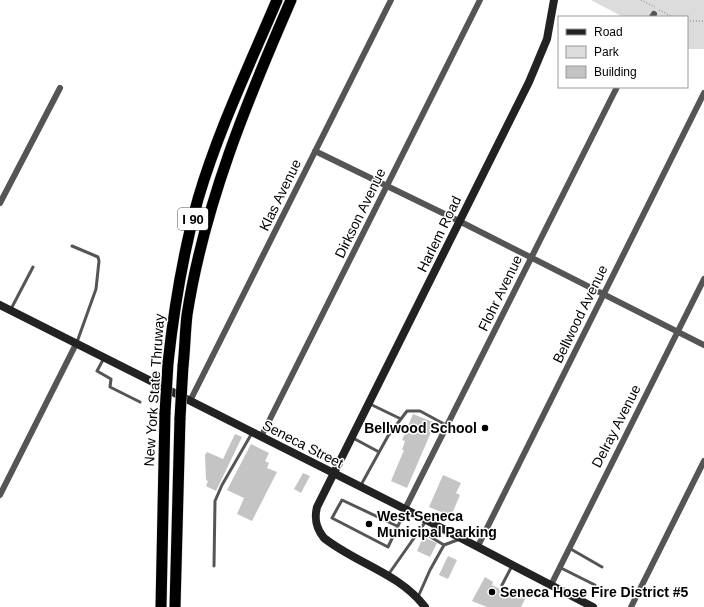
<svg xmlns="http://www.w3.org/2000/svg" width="704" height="607" font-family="Helvetica,sans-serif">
  <rect width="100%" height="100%" fill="#fff"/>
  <!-- green -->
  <path fill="#dcdcdc" d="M591 0H704V49H687V17H623Z"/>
  <!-- building -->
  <path fill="#c4c4c4" d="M413 414 435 423 407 488 391 481 404 450H402L405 441 402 440Z
    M235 434 242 437 216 491 206 486 208 481 206 480 205 455 207 452 223 459Z
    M251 444 269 453 265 461 269 463 267 468 277 472 252 521 237 514 244 498 227 490Z
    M303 473 310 476 301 493 294 489Z
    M443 475 461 483 456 493 460 495 451 516 429 507Z
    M423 537 437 543 430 557 417 551Z
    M448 556 457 560 448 579 439 575Z
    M485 577 493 582 492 585 510 594 512 590 526 597 521 607H487L472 601Z"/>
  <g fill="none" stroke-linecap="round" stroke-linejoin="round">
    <defs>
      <path id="motorway" d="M168 363C174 308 183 253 198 199 218 131 249 66 277 0
        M183 366C185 349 185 332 187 315 204 205 247 101 291 0
        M161 607 165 413
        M175 607 180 418"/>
    </defs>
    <!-- motorway casing -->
    <use href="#motorway" stroke="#dbdbdb" stroke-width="12"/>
    <!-- path -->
    <path stroke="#777" stroke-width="1" stroke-dasharray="1 2" stroke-linecap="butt" d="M641 0 655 7
      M659 10 673 17
      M687 21H704"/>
    <!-- service -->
    <path stroke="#555" stroke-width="3" d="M72 246 98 257 99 261 96 289 77 342
      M11 309 33 267
      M104 358 97 371 111 379 110 387 140 402
      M370 404 401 419
      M353 438 379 452
      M361 485 388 436 407 411H420L446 425
      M397 526 342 500 332 518 388 547 405 511
      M419 530 444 545 460 539
      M569 548 602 567
      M214 566 215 501 222 485 252 433
      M559 567 595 585
      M388 575 426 521
      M502 585 512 566
      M418 597 430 570 444 545"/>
    <!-- minor -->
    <path stroke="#555" stroke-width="6" d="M652 17 654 14
      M315 151 459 221 704 345
      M0 203 60 88
      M190 401 391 0
      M261 437 480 0
      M0 495 76 344
      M405 509 617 87
      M478 546 704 93
      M551 585 704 279
      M631 607 704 461"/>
    <!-- secondary -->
    <path stroke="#222" stroke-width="8" d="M0 305 405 509 593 607
      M425 607C399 573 357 564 324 538 316 528 314 519 317 507L529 82 547 39 554 0"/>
    <!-- motorway -->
    <use href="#motorway" stroke="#000" stroke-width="11"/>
    <defs>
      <path id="motorway-bridge" d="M165 413 168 363
        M180 418 183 366"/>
    </defs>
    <!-- motorway-bridge casing -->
    <use href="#motorway-bridge" stroke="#dbdbdb" stroke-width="12" stroke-linecap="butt"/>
    <!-- motorway-bridge -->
    <use href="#motorway-bridge" stroke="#000" stroke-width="11"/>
  </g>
  <!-- markers -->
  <g fill="#000" stroke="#fff" stroke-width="1.5">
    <circle cx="485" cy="428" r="4"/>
    <circle cx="369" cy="524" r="4"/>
    <circle cx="492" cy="592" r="4"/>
  </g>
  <g text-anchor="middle" stroke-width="3" stroke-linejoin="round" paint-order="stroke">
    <!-- shield labels -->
    <rect fill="#fff" stroke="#4c4c4c" stroke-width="1" x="178" y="208" width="30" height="22" rx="3"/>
    <g font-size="13" font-weight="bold" fill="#000">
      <text x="193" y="224">I 90</text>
    </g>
    <!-- street labels -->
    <g font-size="14" fill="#000" stroke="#fff">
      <text transform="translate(280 195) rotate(-64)" y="5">Klas Avenue</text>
      <text transform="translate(360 213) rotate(-64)" y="5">Dirkson Avenue</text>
      <text transform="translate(439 234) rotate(-64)" y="5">Harlem Road</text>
      <text transform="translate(500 293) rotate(-64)" y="5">Flohr Avenue</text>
      <text transform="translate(580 314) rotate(-64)" y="5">Bellwood Avenue</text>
      <text transform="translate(154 390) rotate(-86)" y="5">New York State Thruway</text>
      <text transform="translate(616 426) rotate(-63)" y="5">Delray Avenue</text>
      <text transform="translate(303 444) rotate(27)" y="5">Seneca Street</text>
    </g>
    <!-- poi labels -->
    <g font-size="14" font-weight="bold" fill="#000" stroke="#fff" text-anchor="start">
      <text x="477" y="433" text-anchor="end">Bellwood School</text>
      <text x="377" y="521">West Seneca<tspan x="377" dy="16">Municipal Parking</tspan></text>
      <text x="500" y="597">Seneca Hose Fire District #5</text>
    </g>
  </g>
  <!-- legend -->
  <rect x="558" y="16" width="130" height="72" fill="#ffffff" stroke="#999999"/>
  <rect x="566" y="29" width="20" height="6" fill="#222222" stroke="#999999"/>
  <text x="594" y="36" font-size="12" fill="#000000">Road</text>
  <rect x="566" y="46" width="20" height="12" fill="#dcdcdc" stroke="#999999"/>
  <text x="594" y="56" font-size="12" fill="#000000">Park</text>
  <rect x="566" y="66" width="20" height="12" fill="#c4c4c4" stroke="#999999"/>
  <text x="594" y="76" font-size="12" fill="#000000">Building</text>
</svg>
